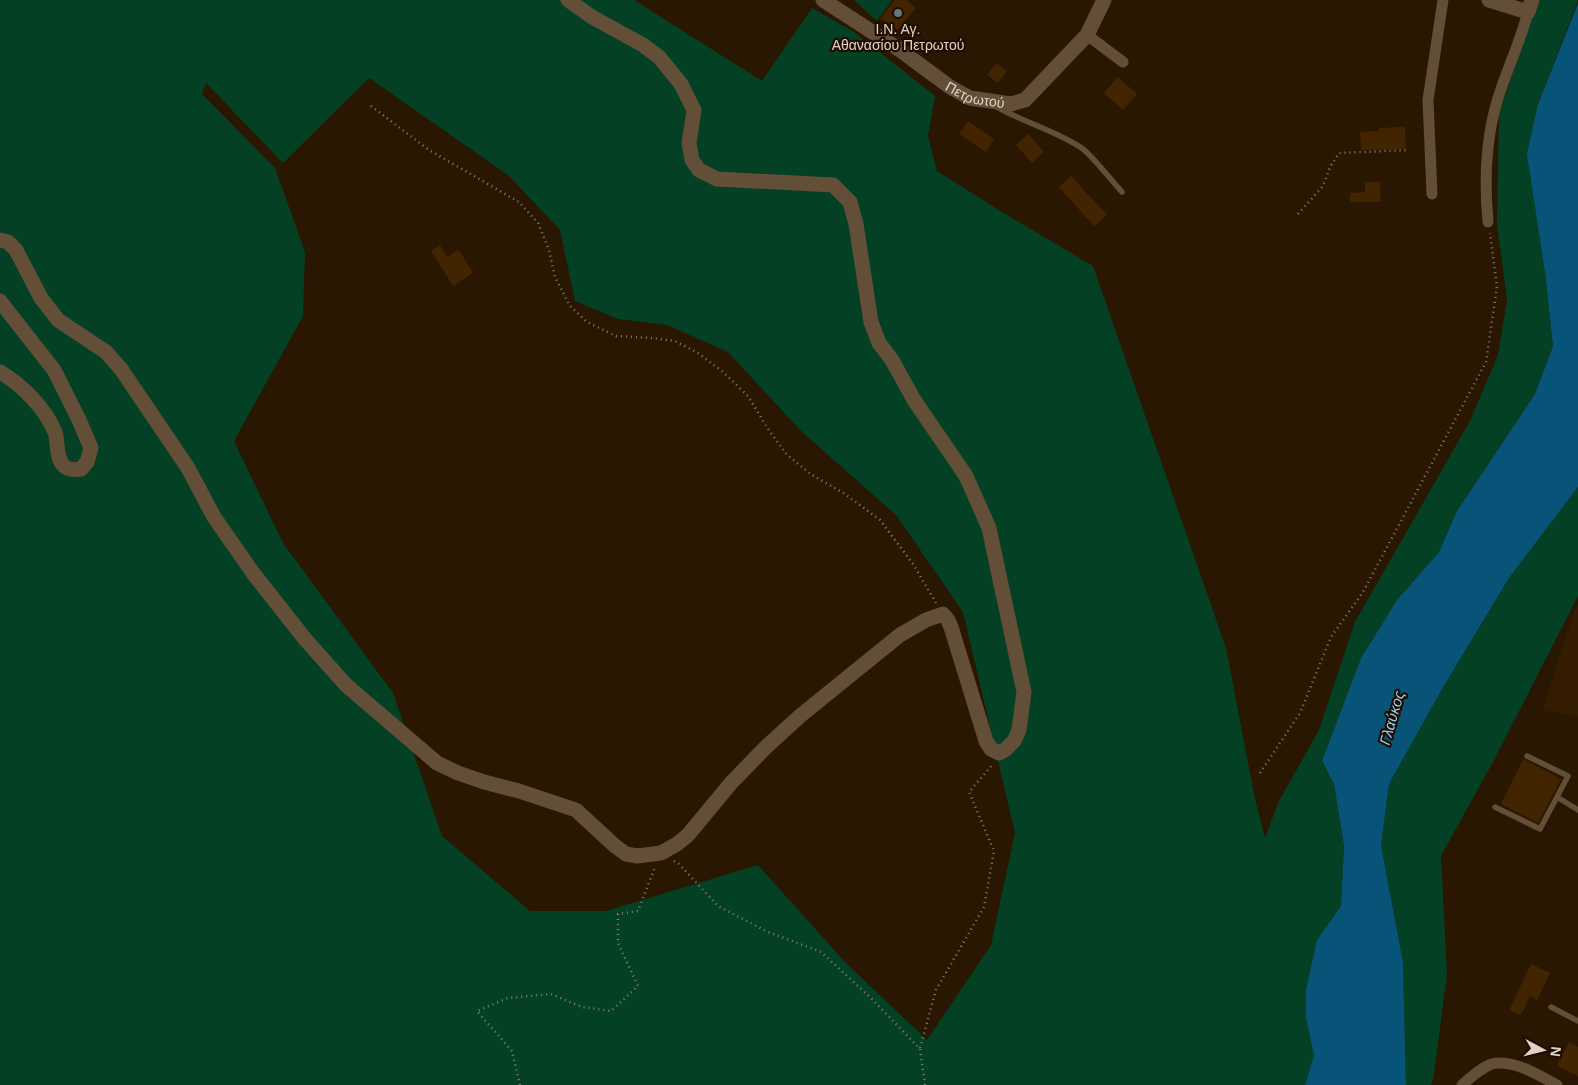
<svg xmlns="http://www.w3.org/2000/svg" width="1578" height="1085" font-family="Arial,sans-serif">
  <rect width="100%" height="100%" fill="#291702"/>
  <!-- built -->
  <path fill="#331c00" d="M1576 606 1578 607V717L1542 710Z"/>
  <!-- green -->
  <path fill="#044124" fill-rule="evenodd" d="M0 0H634L762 81 812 8 854 32 935 96 928 136 937 171 997 209 1093 266 1226 648 1255 799 1265 838 1278 803 1319 730 1355 622 1470 421 1498 355 1507 300 1497 224 1499 114 1532 16 1540 0H1578L1538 104 1545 272 1553 346 1535 394 1457 511 1439 552 1397 600 1361 658 1322 761 1334 784 1344 846 1341 906 1317 940 1306 989V1018L1314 1057 1305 1085H0ZM369 78 508 175 560 230 575 301 618 319 667 325 728 352 801 431 896 515 963 612 1015 833 991 945 927 1040 844 961 758 865 606 911H530L442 836 393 693 283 543 234 441 303 316 305 252 275 168 202 94 206 83 283 163Z
    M854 0H892L877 21Z
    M1578 487V596L1494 760 1441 856 1447 975 1433 1080 1431 1085H1406L1403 962 1381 846 1389 784 1442 689 1509 578Z"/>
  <!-- water -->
  <path fill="#075478" d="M1578 3V487L1509 578 1442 689 1389 784 1381 846 1403 962 1406 1085H1305L1314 1056 1306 1018V989L1317 940 1341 906 1344 846 1334 784 1322 761 1361 658 1397 600 1439 552 1457 511 1535 394 1553 346 1545 272 1527 154 1538 104Z"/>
  <!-- building -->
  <path fill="#422500" d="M895 0H907L916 8 897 30 880 18Z
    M996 63 1007 71 998 83 987 75Z
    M1118 77 1137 94 1123 110 1104 93Z
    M968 121 994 139 986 152 959 134Z
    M1405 127 1406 149 1361 150 1360 132 1379 131V128Z
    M1028 134 1044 152 1032 163 1016 145Z
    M1071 176 1107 215 1094 226 1059 187Z
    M1365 182H1380L1381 202H1350V193L1365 192Z
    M440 245 447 257 459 250 473 273 453 286 431 251Z
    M1523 759 1561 779 1538 823 1501 804Z
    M1531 964 1550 973 1537 1000 1530 996 1521 1015 1509 1010Z
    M1569 1042 1578 1047V1076L1557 1066Z"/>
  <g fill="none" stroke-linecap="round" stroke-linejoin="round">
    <!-- path -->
    <path stroke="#8c7c6c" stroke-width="2.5" stroke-dasharray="1 4" stroke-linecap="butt" d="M371 106 429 150 519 202 538 223 549 250 555 277 570 306 587 322 616 336 652 338 675 341 698 353 723 372 748 396 768 429 787 455 812 475 845 494 880 520 913 564 936 603
      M1298 214 1323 186 1330 167 1339 153 1409 150
      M1260 773 1300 713 1331 637 1363 592 1486 362 1497 287 1490 233
      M674 861 679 864 718 906 768 932 821 952 872 999 920 1049 925 1085
      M920 1048 936 990 984 907 994 851 969 792 993 764
      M520 1085 512 1051 477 1011 508 998 551 994 582 1007 611 1011 638 986 618 943V914L638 911 655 867"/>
    <!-- lane -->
    <path stroke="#634e37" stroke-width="5.5" d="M997 107C1023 122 1059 132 1083 149 1094 158 1111 180 1122 192
      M1527 756 1568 776 1557 797 1578 810
      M1495 807 1540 829 1557 797
      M1551 1007 1578 1021"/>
    <!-- street -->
    <path stroke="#634e37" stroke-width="11" d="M1087 35 1123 62
      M1432 194 1428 100 1443 0
      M1488 222C1484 179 1486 133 1500 92 1509 65 1521 39 1528 12
      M1462 1085C1471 1077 1486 1063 1498 1063 1518 1062 1540 1076 1557 1085"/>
    <!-- secondary -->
    <g stroke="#634e37" stroke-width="15">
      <path id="s1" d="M823 0 900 50 950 87 970 98 1011 104 1025 100 1087 35 1104 0"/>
      <path d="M1489 0 1528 12 1532 0"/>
      <path d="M0 240 8 242 16 250 41 298 58 320 106 352 121 369 188 468 214 517 253 573 305 639 346 685 437 763 458 773 484 782 519 791 576 810 615 846 626 854 637 856 661 853 677 844 688 835 731 783 765 748 800 716 900 635 926 620 943 614 948 620 951 627 986 741 991 749 999 753 1006 749 1014 741 1019 730 1024 692 989 528 966 476 914 400 892 360 879 343 871 322 856 224 850 202 833 185 717 179 699 170 692 160 689 143 694 110 681 84 659 57 643 45 592 17 568 0"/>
      <path d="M0 301 54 370 79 420 91 448 87 462 81 469C74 470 65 470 61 462 56 453 58 441 55 432 45 408 22 385 0 372"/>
    </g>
  </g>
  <!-- markers -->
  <circle fill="#6b7280" stroke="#1f0d00" stroke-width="2" cx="898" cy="13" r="5"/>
  <g text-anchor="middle" stroke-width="4.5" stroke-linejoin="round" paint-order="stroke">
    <!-- poi labels -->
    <g font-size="14" fill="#e0d3c6" stroke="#1f0d00">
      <text x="898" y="34">Ι.Ν. Αγ.<tspan x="898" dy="16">Αθανασίου Πετρωτού</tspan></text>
    </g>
    <!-- street labels -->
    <g font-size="14" fill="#e0d3c6" stroke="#1f0d00">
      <text dy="5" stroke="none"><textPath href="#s1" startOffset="181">Πετρωτού</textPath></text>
    </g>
    <!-- water labels -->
    <g font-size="15" font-style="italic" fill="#93d2fa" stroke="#1f0d00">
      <text transform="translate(1392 718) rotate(-74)" y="5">Γλαύκος</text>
    </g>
  </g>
  <!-- north arrow -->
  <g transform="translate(1543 1050) rotate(97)" stroke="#1f0d00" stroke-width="4" paint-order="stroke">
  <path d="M0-4L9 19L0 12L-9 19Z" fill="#e0d3c6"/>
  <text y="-8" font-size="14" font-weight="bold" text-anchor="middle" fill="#e0d3c6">N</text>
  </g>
</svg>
